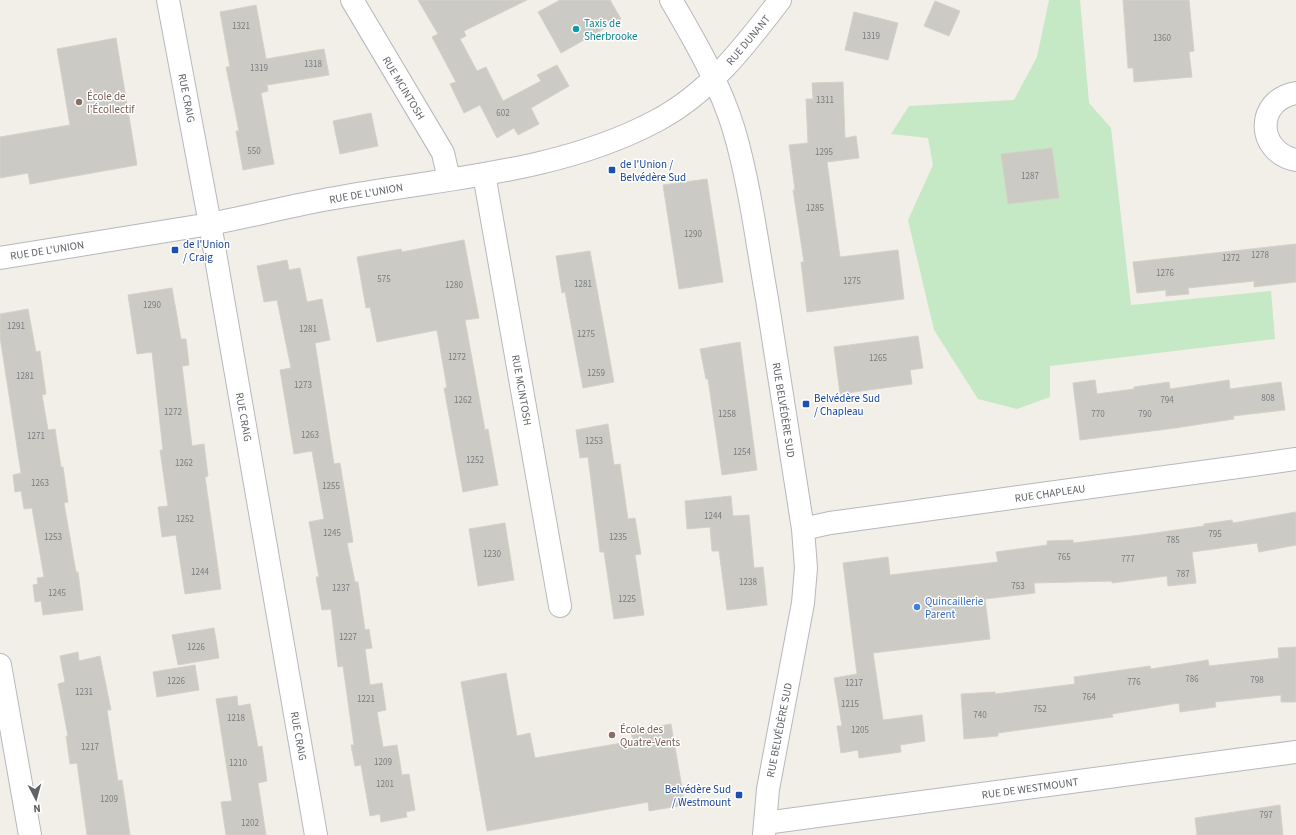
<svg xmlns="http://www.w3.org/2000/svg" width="1296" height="835" font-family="'Source Sans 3',sans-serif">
  <rect width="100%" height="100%" fill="#f1efe8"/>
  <!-- green -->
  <path fill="#c5e8c5" d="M1049 0H1080L1089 103 1111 128 1131 305 1271 291 1275 339 1050 366V397L1017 409 978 399 934 330 908 220 933 165 928 138 891 134 909 106 1014 100 1037 57Z"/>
  <!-- building -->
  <path fill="#cccac5" stroke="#d6d1c6" d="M418 0H527L464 31 466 36 460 39 477 71 486 67 503 101 541 81 537 75 557 65 569 86 531 108 539 124 518 135 514 128 497 138 480 105 464 113 450 84 456 82 432 37 438 34Z
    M560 0H610L621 19 561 53 538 12Z
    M1123 0H1189L1194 51 1189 52 1192 77 1134 82 1133 68H1128Z
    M935 1 960 11 949 36 924 26Z
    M256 5 266 59 324 49 329 75 267 85 268 91 261 93 274 164 243 170 236 131H239L226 67H230L220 12Z
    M854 12 898 23 888 60 845 50Z
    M116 38 137 165 30 184 28 173 0 178V137L70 125 57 49Z
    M843 82 845 138 856 136 859 158 827 162 840 257 898 250 904 299 807 312 801 262H804L793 190H795L789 145 808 143 806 99H813L812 83Z
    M371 113 378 146 340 154 333 121Z
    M1052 148 1059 198 1008 204 1001 154Z
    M707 179 723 282 679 289 663 185Z
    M464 240 479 318 465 320 485 430 488 429 498 485 463 492 444 388H447L437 330 377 342 370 307 366 308 357 257 401 249 402 252Z
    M1296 244V282L1254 287V281L1188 288 1189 294 1166 296V290L1137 293 1133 262Z
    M590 251 614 382 583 388 565 292 562 293 556 256Z
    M287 260 289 270 300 268 307 302 322 299 330 340 315 343 334 464 340 463 353 542 347 543 355 582H358L365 630 369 629 372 648 365 649 370 685 382 683 386 710 377 712 383 747 397 745 402 775 409 774 415 810 406 812 407 817 381 822 380 814 370 816 361 765 355 766 351 745H354L343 666 338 667 331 609 322 610 316 577H319L309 522 324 519 312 451 294 454 280 370 291 368 277 300 264 302 257 266Z
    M172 288 181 339H186L189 365 182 366 192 446 204 444 208 476 205 477 221 589 185 594 176 535 162 537 158 507 168 506 160 450H163L152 352 137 354 128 295Z
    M28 309 36 352 40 351 46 394 42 395 48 430 55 429 61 467H63L68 502 64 503 76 572H78L83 610 43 615 41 601 35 602 33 585 38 584 37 578 44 577 32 508 24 509 21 491 15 492 13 475 21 473 0 337V314Z
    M918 336 923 368 910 370 912 384 840 394 834 347Z
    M740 342 757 470 722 475 708 379H706L700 349Z
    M1095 380 1097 394 1134 389V387L1169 382 1170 389 1229 380 1230 389 1281 382 1285 410 1233 416 1234 419 1175 428 1080 440 1073 383Z
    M608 424 614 465 620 464 628 519 635 518 641 554 635 555 644 615 614 619 604 552H600L588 457 580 458 576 430Z
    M731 496 733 516 749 515 754 568 763 567 767 605 727 610 719 551H712L710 527 687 529 685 501Z
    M1296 512V545L1259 552 1257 543 1192 552 1196 583 1168 586 1167 576 1112 583V581L1034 583 1035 593 985 599 990 639 873 653 883 720 922 715 925 741 900 745 901 752 859 758 858 750 841 753 837 726H842L834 678 857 674 843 563 888 557 890 575 998 562 996 552 1047 545V541L1073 540V543L1141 535 1204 526V524L1232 520 1233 523Z
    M505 523 514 580 478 586 469 529Z
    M214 628 219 658 178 665 172 635Z
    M1296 647V702H1281V695L1215 702 1216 707 1180 712 1179 703 1112 714 1113 717 998 733V736L964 739 961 694 995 692V694L1075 684 1074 677 1150 666 1151 669 1208 660 1209 666 1279 658 1278 648Z
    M78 652 79 661 100 656 111 710H107L118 781 122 780 130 835H87L77 763 70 764 66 736H68L58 684 65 682 60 656Z
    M195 665 199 690 157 697 153 672Z
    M506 673 517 736 530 733 535 758 633 741 631 731 671 724 685 805 649 811 648 802 487 831 461 682Z
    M237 696 238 706 250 704 258 747 262 746 267 781 258 783 266 835H226L221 802 232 801 216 699Z
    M1280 805 1283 835H1197L1195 818Z"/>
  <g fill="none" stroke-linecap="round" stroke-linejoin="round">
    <defs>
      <path id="minor" d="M168 0 210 224 316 835
        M352 0 443 153 449 179
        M671 0C695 41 720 84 734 130 750 185 757 243 767 299 779 376 791 453 803 529L806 568 803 603 768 789 764 835
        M1296 93C1255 100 1256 152 1296 160
        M484 174 560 606
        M0 258C70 246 140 236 210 224 252 216 293 205 335 198 443 178 558 173 656 121 709 93 745 46 780 0
        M803 529 830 523 1296 459
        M0 665 30 835
        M765 823 1296 752"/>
    </defs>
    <!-- minor casing -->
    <use href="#minor" stroke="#b5b8bc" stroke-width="24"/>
    <!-- minor -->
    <use href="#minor" stroke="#fff" stroke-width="22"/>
  </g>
  <!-- markers -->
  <circle fill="#0f9aa8" stroke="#fff" stroke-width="1.5" cx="576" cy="29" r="4"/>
  <g fill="#8d6e63" stroke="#fff" stroke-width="1.5">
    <circle cx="79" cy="102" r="4"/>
    <circle cx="612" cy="735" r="4"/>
  </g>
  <g fill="#1a4fb4" stroke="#fff" stroke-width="1.5">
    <rect x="608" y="166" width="8" height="8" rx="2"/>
    <rect x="171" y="246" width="8" height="8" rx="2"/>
    <rect x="802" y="400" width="8" height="8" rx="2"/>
    <rect x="735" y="791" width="8" height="8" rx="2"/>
  </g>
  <circle fill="#3f7fe0" stroke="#fff" stroke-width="1.5" cx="917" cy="607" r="4"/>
  <g text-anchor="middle" stroke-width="3" stroke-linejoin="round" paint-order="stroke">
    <!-- number labels -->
    <g font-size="9" fill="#7a7d7f">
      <text x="241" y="29">1321</text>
      <text x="871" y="39">1319</text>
      <text x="1162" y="41">1360</text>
      <text x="313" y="67">1318</text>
      <text x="259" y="71">1319</text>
      <text x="825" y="103">1311</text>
      <text x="503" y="116">602</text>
      <text x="254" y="154">550</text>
      <text x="824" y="155">1295</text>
      <text x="1030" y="179">1287</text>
      <text x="815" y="211">1285</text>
      <text x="693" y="237">1290</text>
      <text x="1260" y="258">1278</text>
      <text x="1231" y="261">1272</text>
      <text x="1165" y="276">1276</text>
      <text x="384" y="282">575</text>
      <text x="852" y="284">1275</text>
      <text x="583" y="287">1281</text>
      <text x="454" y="288">1280</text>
      <text x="152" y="308">1290</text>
      <text x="16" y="329">1291</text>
      <text x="308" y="332">1281</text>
      <text x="586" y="337">1275</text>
      <text x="457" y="360">1272</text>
      <text x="878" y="361">1265</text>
      <text x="596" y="376">1259</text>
      <text x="25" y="379">1281</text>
      <text x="303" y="388">1273</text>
      <text x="1268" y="401">808</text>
      <text x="463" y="403">1262</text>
      <text x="1167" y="403">794</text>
      <text x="173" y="415">1272</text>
      <text x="727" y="417">1258</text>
      <text x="1098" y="417">770</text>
      <text x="1145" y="417">790</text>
      <text x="310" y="438">1263</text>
      <text x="36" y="439">1271</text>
      <text x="594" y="444">1253</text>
      <text x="742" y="455">1254</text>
      <text x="475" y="463">1252</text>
      <text x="184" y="466">1262</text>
      <text x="40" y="486">1263</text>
      <text x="331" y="489">1255</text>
      <text x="713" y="519">1244</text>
      <text x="185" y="522">1252</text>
      <text x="332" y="536">1245</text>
      <text x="1215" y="537">795</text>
      <text x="53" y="540">1253</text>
      <text x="618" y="540">1235</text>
      <text x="1173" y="543">785</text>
      <text x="492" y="557">1230</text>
      <text x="1064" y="560">765</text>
      <text x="1128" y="562">777</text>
      <text x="200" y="575">1244</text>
      <text x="1183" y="577">787</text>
      <text x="748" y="585">1238</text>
      <text x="1018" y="589">753</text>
      <text x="341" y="591">1237</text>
      <text x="57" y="596">1245</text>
      <text x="627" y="602">1225</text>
      <text x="348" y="640">1227</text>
      <text x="196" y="650">1226</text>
      <text x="1192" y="682">786</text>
      <text x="1257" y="683">798</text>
      <text x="176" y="684">1226</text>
      <text x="1134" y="685">776</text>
      <text x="854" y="686">1217</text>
      <text x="84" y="695">1231</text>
      <text x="1089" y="700">764</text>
      <text x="366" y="702">1221</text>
      <text x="850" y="707">1215</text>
      <text x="1040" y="712">752</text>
      <text x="980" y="718">740</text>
      <text x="236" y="721">1218</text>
      <text x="860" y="733">1205</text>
      <text x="90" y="750">1217</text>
      <text x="383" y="765">1209</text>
      <text x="238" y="766">1210</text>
      <text x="385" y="787">1201</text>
      <text x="109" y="802">1209</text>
      <text x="1266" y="818">797</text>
      <text x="250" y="826">1202</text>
    </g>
    <!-- culture labels -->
    <g font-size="11" fill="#0d838f" stroke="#fff" text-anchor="start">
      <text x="584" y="27">Taxis de<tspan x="584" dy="13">Sherbrooke</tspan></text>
    </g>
    <!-- street labels -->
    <g font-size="11" fill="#5f6368" stroke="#fff">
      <text transform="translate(748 40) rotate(-50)" y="4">RUE DUNANT</text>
      <text transform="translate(404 88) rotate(59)" y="4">RUE MCINTOSH</text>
      <text transform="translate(187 98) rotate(79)" y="4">RUE CRAIG</text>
      <text transform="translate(366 193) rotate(-10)" y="4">RUE DE L'UNION</text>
      <text transform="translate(47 250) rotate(-9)" y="4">RUE DE L'UNION</text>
      <text transform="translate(522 390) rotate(80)" y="4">RUE MCINTOSH</text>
      <text transform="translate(784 410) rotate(81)" y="4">RUE BELVÉDÈRE SUD</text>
      <text transform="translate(244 417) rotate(80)" y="4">RUE CRAIG</text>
      <text transform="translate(1050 493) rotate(-8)" y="4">RUE CHAPLEAU</text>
      <text transform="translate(779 730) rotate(-79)" y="4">RUE BELVÉDÈRE SUD</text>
      <text transform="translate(299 736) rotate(80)" y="4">RUE CRAIG</text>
      <text transform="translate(1030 788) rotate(-8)" y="4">RUE DE WESTMOUNT</text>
    </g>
    <!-- education labels -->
    <g font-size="11" fill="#785e54" stroke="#fff" text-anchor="start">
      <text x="87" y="100">École de<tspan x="87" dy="13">l'Écollectif</tspan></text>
      <text x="620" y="733">École des<tspan x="620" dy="13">Quatre-Vents</tspan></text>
    </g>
    <!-- transit labels -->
    <g font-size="11" fill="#164399" stroke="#fff" text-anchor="start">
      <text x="620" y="168">de l'Union /<tspan x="620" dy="13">Belvédère Sud</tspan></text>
      <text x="183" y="248">de l'Union<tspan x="183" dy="13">/ Craig</tspan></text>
      <text x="814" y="402">Belvédère Sud<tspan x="814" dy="13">/ Chapleau</tspan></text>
      <text x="731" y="793" text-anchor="end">Belvédère Sud<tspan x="731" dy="13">/ Westmount</tspan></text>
    </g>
    <!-- shop labels -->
    <g font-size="11" fill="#366cbe" stroke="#fff" text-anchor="start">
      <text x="925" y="605">Quincaillerie<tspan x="925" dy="13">Parent</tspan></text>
    </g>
  </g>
  <!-- north arrow -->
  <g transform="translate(36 799) rotate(174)" stroke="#ffffff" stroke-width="3" paint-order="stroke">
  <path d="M0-3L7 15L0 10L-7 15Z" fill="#5f6368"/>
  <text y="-6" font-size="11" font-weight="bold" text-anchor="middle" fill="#5f6368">N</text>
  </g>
</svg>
